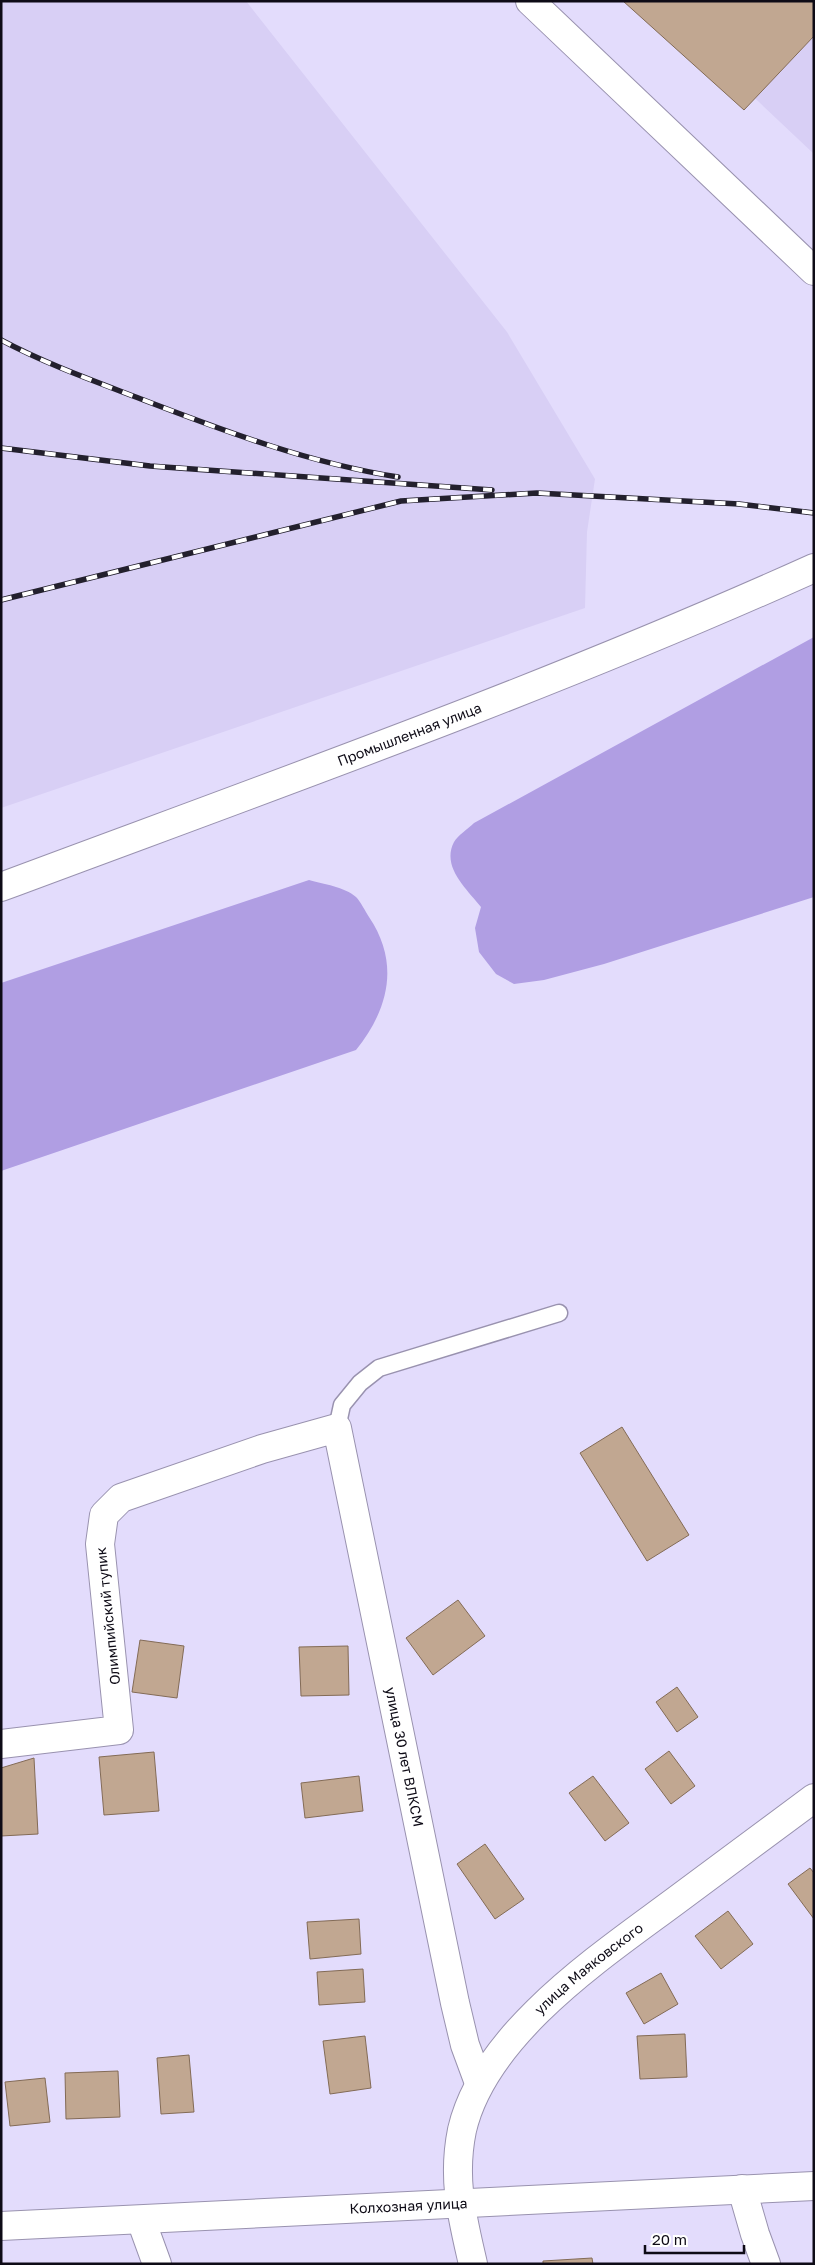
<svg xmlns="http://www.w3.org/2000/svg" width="815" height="2265" font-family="'Golos Text',sans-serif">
  <rect width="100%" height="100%" fill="#e3dcfc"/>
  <!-- built -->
  <path fill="#d8cff5" d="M1 1H246L507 332 595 479 587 532 585 608 1 808Z
    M652 1H814V154Z"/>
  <!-- forest -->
  <path fill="#b09ee3" d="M814 637V897L604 964 544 980 514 984 496 974 479 952 475 928 481 907C467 889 441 867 454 842 458 835 468 829 474 823Z
    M309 880C323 884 345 887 356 897 361 902 365 911 369 917 400 963 389 1009 356 1050L1 1171V983Z"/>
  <!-- building -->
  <path fill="#c1a791" stroke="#836b56" d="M623 1H814V36L744 110Z
    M622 1427 689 1535 647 1561 580 1453Z
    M458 1600 485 1636 433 1675 406 1638Z
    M140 1640 184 1646 177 1698 132 1692Z
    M348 1646 349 1695 301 1696 299 1647Z
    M677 1687 698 1717 677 1732 656 1702Z
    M669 1751 695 1786 671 1804 645 1769Z
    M154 1752 159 1811 104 1815 99 1757Z
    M34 1758 38 1834 1 1836V1768Z
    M359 1776 363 1811 305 1818 301 1783Z
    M593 1776 629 1823 605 1841 569 1793Z
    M485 1844 524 1899 495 1919 457 1864Z
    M810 1868 814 1873V1919L788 1884Z
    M728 1911 753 1944 721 1969 695 1936Z
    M359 1919 361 1954 310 1959 307 1922Z
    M363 1969 365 2002 319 2005 317 1972Z
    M661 1973 678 2004 644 2024 626 1993Z
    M685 2034 687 2077 640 2079 637 2036Z
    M365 2036 371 2088 330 2094 323 2041Z
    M189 2055 194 2112 161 2114 157 2058Z
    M118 2071 120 2117 66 2119 65 2073Z
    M45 2078 50 2122 10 2126 5 2082Z
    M592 2258 593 2264H543V2261Z"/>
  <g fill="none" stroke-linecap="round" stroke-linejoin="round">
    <defs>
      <path id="lane" d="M337 1428 342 1405 360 1383 379 1368 559 1313"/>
      <g id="street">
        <path d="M530 1 814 271"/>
        <path id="s1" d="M1 1744 119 1730 100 1544 104 1515 121 1498 262 1449 337 1428 455 2003 465 2045 479 2083"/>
        <path d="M742 2189 755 2234 766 2264"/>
        <path d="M141 2220 157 2264"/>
        <path id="s2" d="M473 2264C462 2216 452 2179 462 2130 484 2034 600 1957 674 1902 721 1867 767 1833 814 1798"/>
      </g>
      <g id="secondary">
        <path id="s3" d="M1 887C274 785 548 688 814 568"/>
        <path id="s4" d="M1 2226 814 2186"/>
      </g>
    </defs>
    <!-- lane casing -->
    <use href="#lane" stroke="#9992af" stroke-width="19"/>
    <!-- street casing -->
    <use href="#street" stroke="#9992af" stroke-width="30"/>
    <!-- secondary casing -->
    <use href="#secondary" stroke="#9992af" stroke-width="30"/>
    <!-- lane -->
    <use href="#lane" stroke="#fff" stroke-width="16"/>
    <!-- street -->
    <use href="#street" stroke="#fff" stroke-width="28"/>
    <!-- secondary -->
    <use href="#secondary" stroke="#fff" stroke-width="28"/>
    <defs>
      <path id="rail" d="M1 340C46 364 94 381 141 399 224 431 309 463 398 477
        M1 448 150 466 492 490
        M1 600 401 501 537 493 739 504 814 513"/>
    </defs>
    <!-- rail casing -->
    <use href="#rail" stroke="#23202d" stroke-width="5.5"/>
    <!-- rail -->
    <use href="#rail" stroke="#fff" stroke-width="4" stroke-dasharray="11" stroke-linecap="butt"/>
  </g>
  <g text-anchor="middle" stroke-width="4" stroke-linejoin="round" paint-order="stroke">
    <!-- street labels -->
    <g font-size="14" fill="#0e0b16" stroke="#fff">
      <text dy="5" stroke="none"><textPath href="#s3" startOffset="436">Промышленная улица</textPath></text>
      <text transform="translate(108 1616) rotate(-96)" y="5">Олимпийский тупик</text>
      <text dy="5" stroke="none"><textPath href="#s1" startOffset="922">улица 30 лет ВЛКСМ</textPath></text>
      <text dy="5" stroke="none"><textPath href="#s2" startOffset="345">улица Маяковского</textPath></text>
      <text dy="5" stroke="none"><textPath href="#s4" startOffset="408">Колхозная улица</textPath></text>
    </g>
  </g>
  <!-- border -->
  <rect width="815" height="2265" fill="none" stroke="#0e0b16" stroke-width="5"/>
  <!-- scale -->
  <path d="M645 2245v8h99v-8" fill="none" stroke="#0e0b16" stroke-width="2.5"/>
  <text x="652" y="2245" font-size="15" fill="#0e0b16" stroke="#ffffff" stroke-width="4" paint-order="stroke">20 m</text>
</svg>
